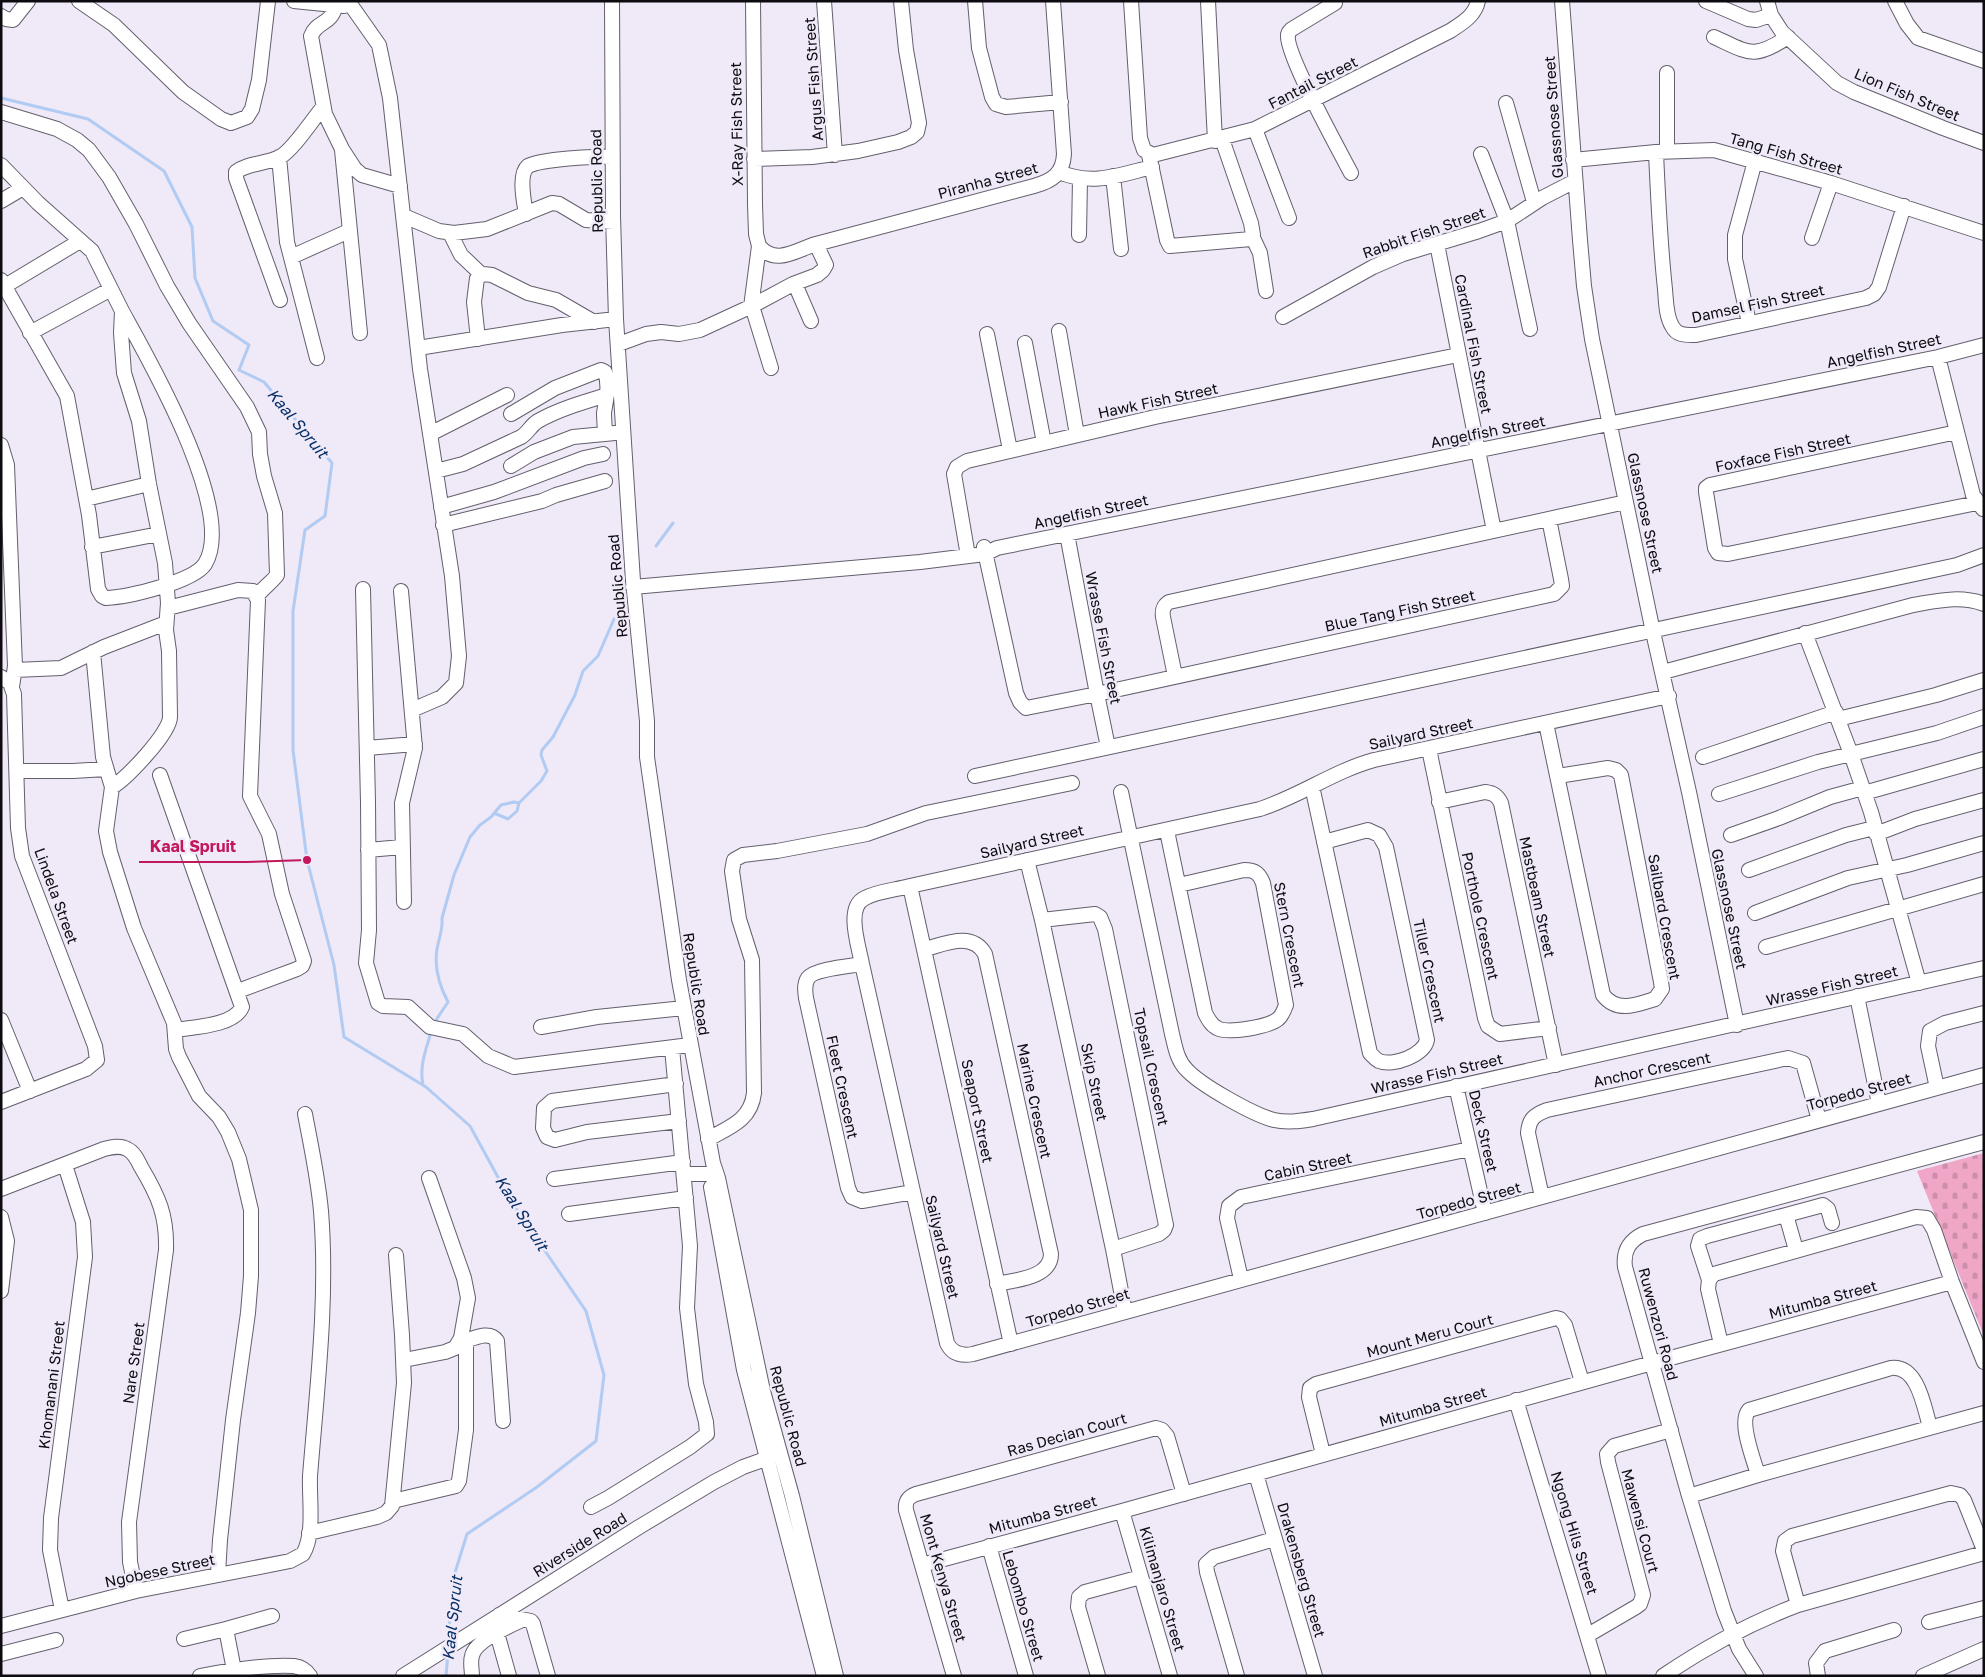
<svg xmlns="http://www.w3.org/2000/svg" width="1985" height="1677" font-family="'Golos Text',sans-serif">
  <defs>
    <pattern id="cemetery-stones" width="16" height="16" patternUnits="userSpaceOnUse" patternTransform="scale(1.25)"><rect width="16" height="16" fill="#f0a7c7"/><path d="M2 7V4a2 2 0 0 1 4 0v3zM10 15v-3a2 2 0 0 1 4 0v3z" fill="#cd8eaa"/></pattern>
  </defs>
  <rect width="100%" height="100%" fill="#efe9f8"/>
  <!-- cemetery -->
  <path fill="url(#cemetery-stones)" d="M1984 1153V1336L1917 1171Z"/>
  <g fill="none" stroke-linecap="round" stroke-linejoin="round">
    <!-- stream -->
    <path stroke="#b1cbf2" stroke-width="3" d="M1 98 88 119 164 171 192 227 195 278 213 321 249 345 239 370 264 382 332 463 325 516 305 530 293 611V750L307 860 334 965 344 1037 426 1087 470 1126 511 1201 586 1311 604 1375 596 1441 537 1487 467 1534 453 1579 448 1642
      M656 546 673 523
      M494 813 508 819 517 811 519 803
      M434 1023 448 1002C439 985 434 967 437 949 439 938 443 929 442 918L454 875 470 837 480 825 491 817 501 805 514 802 519 803 541 781 547 771 541 755 542 750 553 737 575 695 583 671 598 656 614 619
      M423 1085C419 1066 426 1050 431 1032
      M446 1676 448 1653"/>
    <defs>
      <path id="minor" d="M79 1 114 25 183 92 221 119 231 123 247 117 252 109 259 80 268 1
        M294 1 344 6
        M348 1 379 45 390 98 420 369 452 576 459 656 456 683 442 697 412 710
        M612 1 613 216 616 319 633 581 647 721V757L679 980 713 1163 718 1178 763 1391 792 1496 836 1676
        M824 1 835 155
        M975 1 979 48 992 97 996 104 1006 107 1061 102
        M1131 1 1140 138 1144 150 1153 155 1255 129 1450 31C1462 23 1475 16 1478 1
        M1208 1 1215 141
        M1562 1 1580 240 1584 286 1592 339 1653 632 1689 792 1737 1025
        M1706 1 1748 19 1756 20 1771 15
        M1767 1 1771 15 1782 32 1837 83 1854 92 1943 128 1984 143
        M1895 1 1907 24 1918 38 1984 61
        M1335 3 1292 29C1290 31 1288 32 1288 35 1285 53 1340 152 1351 173
        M336 5C331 26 317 20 311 36L325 114 342 149 355 169 362 175 400 186
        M1 16 6 19 13 20 28 1
        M1714 37C1749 53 1753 60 1788 37
        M1667 73V151
        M1506 103 1534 202
        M1 112 57 129 77 140 89 150 109 177 136 224 167 286 189 323 247 407 259 432 260 454 264 476 275 513 277 575C274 580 262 589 257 596
        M1255 129 1289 218
        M342 150 360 333
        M1656 152C1658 198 1660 243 1665 289 1666 301 1666 316 1672 326 1677 336 1686 335 1696 335L1866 298 1874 294 1879 287 1904 206
        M1481 154 1507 221 1530 329
        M1149 155 1167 240 1170 246 1251 239 1253 235 1251 223 1222 139
        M279 157 287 242 317 358
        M754 159 812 157 858 151 898 142 911 137 917 132 919 123 906 50 901 1
        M1573 160 1656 152 1714 150 1831 183 1984 233
        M1 165 38 203 92 251 122 311 121 333 124 373 139 421 149 484 165 563 168 603 166 630 169 651 170 717C170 733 126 779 112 787
        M1059 172C1092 186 1119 175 1152 167
        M1113 176 1121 249
        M1 201 23 188
        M526 214C524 202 518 174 528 166 542 159 594 156 612 157
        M404 216 439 231 454 233 487 229 552 203 559 204 586 220 613 222
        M450 233 461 255 481 274
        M1079 235 1080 179
        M1253 238 1260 253 1266 291
        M1812 238 1831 183
        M1437 244 1494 531
        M759 246C776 266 796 250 816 244L1034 186C1052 181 1063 174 1064 154L1053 1
        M291 257 349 231
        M1 280 67 396 89 515 98 589 102 596 106 598C128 597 193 582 205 564 237 512 149 360 122 311
        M795 284 811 321
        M5 286 80 241
        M280 300 236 178V172C247 163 266 164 280 157 293 150 313 119 323 107
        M752 306 771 368
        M751 307 759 246 756 234 755 204 753 1
        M1283 317 1373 267 1403 254 1479 231 1507 221 1542 198 1575 181
        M1749 323 1735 259V235L1755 161
        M1059 331 1077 435
        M30 333 111 289
        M987 334 1010 450
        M478 339 474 302 477 278 483 274 492 275 528 293 556 300 594 322
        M1025 343 1044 443
        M619 344 646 334 661 332 679 334 700 330 752 306 793 284 817 275 823 270 826 265 816 244
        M418 348 562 325 616 319
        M1938 357 1973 495 1983 509
        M511 414 555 388 601 370 605 372C610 386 606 399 604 413 604 420 605 427 605 434
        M1957 432 1710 485 1706 488V492L1715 548 1718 553 1728 554 1977 503
        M430 434 507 395
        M1 445 7 465 15 666 12 687
        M511 466 534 452 573 437 615 433
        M436 471 463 464 521 437C528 433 531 425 538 421 559 409 584 402 607 395
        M86 499 149 484
        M441 507 494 492 584 458 603 454
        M443 525 542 501 556 495 605 481
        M1067 534 1097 694 1108 747
        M92 547 159 534
        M984 547 1016 693 1020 702 1026 708 1097 694 1554 594 1562 586 1561 579 1549 519
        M968 556 954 474 957 467 967 461 1155 417 1458 355
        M633 587 920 562 985 554 997 548 1938 357 1984 345
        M363 589 368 802 369 930 366 963 378 1003 383 1006 408 1007 430 1027 463 1034 488 1056 514 1067 690 1045
        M401 591 415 748 402 803 404 902
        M168 608 238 590 253 591 258 600 250 796 269 834 282 894 304 961 302 966 297 969 238 991
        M1805 633 1851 754 1871 812 1919 983
        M93 652 103 757 112 787 106 831 110 852 134 928 174 1023 176 1049 179 1057 199 1096 219 1117 228 1132 239 1159 251 1210V1276L248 1313 233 1420 220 1540 218 1574
        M15 670 61 668 104 647 166 623
        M1663 672 1913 605C1937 601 1960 595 1984 604
        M1175 676 1163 617C1162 610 1163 606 1169 602L1626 502
        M1 677 10 683 14 694 18 828 22 856 95 1046 97 1060 86 1069 1 1102
        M1669 696 1374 760C1334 771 1300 796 1260 809L910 886C896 890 878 891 865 898 845 907 859 947 862 964L947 1343C952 1354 962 1356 973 1354L1984 1075
        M1838 719 1936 695 1984 680
        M1546 723 1603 995C1617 1013 1636 1005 1655 999L1662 989 1661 982 1621 775 1616 770 1608 768 1558 776
        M367 748 415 744
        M1429 749 1485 1018 1488 1026 1500 1034 1549 1028
        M1703 757 1836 712
        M17 771H73L106 769
        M160 775 242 1007C234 1026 193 1027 175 1030
        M975 776 1957 565 1984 555
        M1312 786 1370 1053C1373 1056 1375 1059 1379 1061 1393 1067 1424 1055 1427 1040L1386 847 1379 835 1368 830 1324 842
        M1121 792 1172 1034C1175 1046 1177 1060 1186 1069 1200 1085 1254 1115 1274 1120 1287 1123 1300 1121 1313 1119 1536 1067 1760 1019 1984 968
        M1864 793 1984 759
        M1719 794 1818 762 1937 733 1984 717
        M1439 802 1485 792C1493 793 1497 795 1501 803L1556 1065
        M1167 831 1205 1013C1208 1019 1211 1025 1217 1028 1228 1034 1268 1027 1278 1019 1282 1016 1284 1010 1286 1005L1263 883C1259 873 1255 870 1244 870L1179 885
        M1876 834 1915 819 1984 800
        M1731 835 1779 818 1830 797 1863 788
        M368 850 402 847
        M1027 860 1042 920 1113 1249 1125 1312
        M1749 870 1846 835 1874 828
        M910 886 1011 1344
        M1755 913 1848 878 1907 865 1984 843
        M1042 920 1095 914 1100 917 1105 929 1166 1225 1164 1230 1159 1234 1113 1249
        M1766 947 1984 884
        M925 949C945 944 972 931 985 954L1051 1254C1051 1278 1015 1280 997 1284
        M862 964C851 966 814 969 808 978 804 984 805 991 806 998L848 1188 852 1197 862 1201 913 1192
        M1857 996 1879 1104
        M1 1020 30 1091
        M541 1027 597 1017 684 1008
        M676 1084 552 1101 544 1108 543 1128 547 1137 555 1140 587 1132 679 1121
        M1456 1086 1485 1213
        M1937 1088 1928 1046 1930 1031 1945 1023 1984 1013
        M708 1139C730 1127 751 1120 754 1093L752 960 739 919 732 871 734 860 743 855 777 851 867 834 926 813 1072 783
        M684 1174H711
        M554 1179 683 1162
        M711 1187 744 1370 824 1676
        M1 1189 104 1149C112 1147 120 1145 127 1149 134 1152 138 1161 141 1167 159 1197 167 1216 166 1250L129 1522 130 1562 136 1591
        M1542 1197 1528 1133C1529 1119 1534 1115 1547 1110L1788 1058 1803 1063 1819 1120
        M569 1214 686 1198
        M1 1217 7 1241 1 1291
        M1796 1250 1786 1215 1823 1205 1828 1209 1832 1223
        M1241 1279 1227 1218 1229 1206 1241 1197 1470 1149
        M1709 1280 1698 1246 1700 1239 1707 1236 1786 1215
        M459 1343C471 1340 489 1329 497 1341L503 1421
        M1721 1344 1708 1289 1709 1280 1714 1274 1916 1217 1927 1218 1934 1230 1952 1282 1984 1362
        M404 1360 445 1352 455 1348 461 1338 468 1298 464 1278 429 1178
        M1516 1400 1599 1676
        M1323 1454 1309 1397 1310 1388 1316 1384 1556 1318 1560 1319 1565 1325 1582 1382
        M1256 1474 1315 1676
        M1758 1475C1754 1460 1738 1422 1749 1410L1891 1368C1918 1365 1924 1407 1930 1427
        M1689 1496 1758 1475 1984 1413
        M393 1501 456 1486 459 1481 466 1430V1341
        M591 1507 608 1498 690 1447 707 1434 706 1422 696 1384 687 1308 690 1246 672 1048
        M1122 1511 1170 1676
        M309 1533 377 1517 386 1513 392 1506 404 1383 402 1335 396 1255
        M989 1546 1026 1676
        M922 1565 1122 1511 1652 1363 1952 1282
        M1798 1605 1783 1551 1785 1541 1792 1536 1951 1493 1960 1495 1964 1500 1984 1550
        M62 1610 50 1550 51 1518 85 1257 83 1222 65 1165
        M499 1615 531 1621 533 1624 548 1676
        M1929 1622 1984 1608
        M1 1626 136 1591 290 1561 303 1554C315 1534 309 1499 310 1476 317 1388 328 1299 321 1211 318 1178 311 1146 305 1114
        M497 1633 509 1676
        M1588 1635 1636 1607 1640 1604 1643 1595 1608 1462 1607 1454 1614 1446 1671 1430
        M184 1639 226 1629
        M1 1654 56 1640
        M234 1670 226 1629 272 1616
        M200 1676C226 1671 268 1664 294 1666 301 1667 306 1670 310 1676
        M403 1676 639 1527 714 1482 743 1467 774 1456
        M472 1676C472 1670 470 1662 472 1656 475 1641 509 1626 522 1620
        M954 1676 906 1510C905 1501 908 1497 916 1494L1156 1428 1162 1430 1167 1436 1184 1494
        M1098 1676 1078 1607 1079 1597 1085 1592 1141 1577
        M1237 1676 1207 1572 1206 1564 1214 1557 1274 1539
        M1663 1676C1706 1647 1750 1623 1798 1605L1984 1553
        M1756 1676 1739 1649 1724 1611 1689 1496 1625 1267C1623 1251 1629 1241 1643 1234L1984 1142
        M1818 1676 1816 1663 1825 1651 1894 1630
        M1923 1676 1984 1649"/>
    </defs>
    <!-- minor casing -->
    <use href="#minor" stroke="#645f6c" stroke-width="16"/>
    <!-- minor -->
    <use href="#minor" stroke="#fff" stroke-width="14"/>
  </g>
  <g text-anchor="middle" stroke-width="5" stroke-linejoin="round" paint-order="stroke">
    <!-- street labels -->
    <g font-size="15" fill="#0d0b0f" stroke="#efe9f8">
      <text transform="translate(814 79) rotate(-94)" y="5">Argus Fish Street</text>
      <text transform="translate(1313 83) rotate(-27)" y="5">Fantail Street</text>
      <text transform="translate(1907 95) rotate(23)" y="5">Lion Fish Street</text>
      <text transform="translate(1554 117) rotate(-94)" y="5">Glassnose Street</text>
      <text transform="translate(737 124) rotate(-91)" y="5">X-Ray Fish Street</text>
      <text transform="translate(1786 154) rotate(16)" y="5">Tang Fish Street</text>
      <text transform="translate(597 181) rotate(-91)" y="5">Republic Road</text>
      <text transform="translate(988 181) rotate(-15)" y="5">Piranha Street</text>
      <text transform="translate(1424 233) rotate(-19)" y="5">Rabbit Fish Street</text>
      <text transform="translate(1758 304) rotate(-12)" y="5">Damsel Fish Street</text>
      <text transform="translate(1473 344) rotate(79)" y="5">Cardinal Fish Street</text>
      <text transform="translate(1884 351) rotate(-12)" y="5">Angelfish Street</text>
      <text transform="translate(1158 401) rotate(-12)" y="5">Hawk Fish Street</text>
      <text transform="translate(1488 432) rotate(-11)" y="5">Angelfish Street</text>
      <text transform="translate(1783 453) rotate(-12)" y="5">Foxface Fish Street</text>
      <text transform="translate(1091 512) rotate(-12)" y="5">Angelfish Street</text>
      <text transform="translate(1645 513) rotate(78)" y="5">Glassnose Street</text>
      <text transform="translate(618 586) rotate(-95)" y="5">Republic Road</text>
      <text transform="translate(1400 611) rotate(-12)" y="5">Blue Tang Fish Street</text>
      <text transform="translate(1103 638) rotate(79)" y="5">Wrasse Fish Street</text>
      <text transform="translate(1421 734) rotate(-12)" y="5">Sailyard Street</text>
      <text transform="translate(1032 842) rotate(-13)" y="5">Sailyard Street</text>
      <text transform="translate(56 896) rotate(70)" y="5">Lindela Street</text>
      <text transform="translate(1537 897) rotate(78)" y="5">Mastbeam Street</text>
      <text transform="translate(1729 909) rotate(78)" y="5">Glassnose Street</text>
      <text transform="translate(1480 916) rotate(78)" y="5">Porthole Crescent</text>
      <text transform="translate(1664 917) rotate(80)" y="5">Sailbard Crescent</text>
      <text transform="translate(1289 935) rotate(79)" y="5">Stern Crescent</text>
      <text transform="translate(1429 971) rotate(78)" y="5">Tiller Crescent</text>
      <text transform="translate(696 984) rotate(81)" y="5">Republic Road</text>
      <text transform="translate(1832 986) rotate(-13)" y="5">Wrasse Fish Street</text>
      <text transform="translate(1151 1067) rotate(78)" y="5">Topsail Crescent</text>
      <text transform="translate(1652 1070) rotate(-12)" y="5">Anchor Crescent</text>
      <text transform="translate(1437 1074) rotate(-13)" y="5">Wrasse Fish Street</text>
      <text transform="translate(1094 1082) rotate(78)" y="5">Skip Street</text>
      <text transform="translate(842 1087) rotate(78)" y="5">Fleet Crescent</text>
      <text transform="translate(1859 1092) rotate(-15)" y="5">Torpedo Street</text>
      <text transform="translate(1034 1101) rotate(78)" y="5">Marine Crescent</text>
      <text transform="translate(977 1111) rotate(78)" y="5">Seaport Street</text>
      <text transform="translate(1483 1131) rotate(77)" y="5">Deck Street</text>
      <text transform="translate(1308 1167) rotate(-12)" y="5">Cabin Street</text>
      <text transform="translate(1469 1201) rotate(-15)" y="5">Torpedo Street</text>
      <text transform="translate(942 1247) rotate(77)" y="5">Sailyard Street</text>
      <text transform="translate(1823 1300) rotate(-15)" y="5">Mitumba Street</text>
      <text transform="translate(1078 1308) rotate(-16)" y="5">Torpedo Street</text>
      <text transform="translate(1658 1324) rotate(75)" y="5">Ruwenzori Road</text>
      <text transform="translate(1430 1336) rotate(-15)" y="5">Mount Meru Court</text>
      <text transform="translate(134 1363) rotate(-82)" y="5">Nare Street</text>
      <text transform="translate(52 1385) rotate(-83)" y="5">Khomanani Street</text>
      <text transform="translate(1433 1407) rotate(-16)" y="5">Mitumba Street</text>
      <text transform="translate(788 1416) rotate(75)" y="5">Republic Road</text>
      <text transform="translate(1067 1435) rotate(-16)" y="5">Ras Decian Court</text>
      <text transform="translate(1043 1515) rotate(-15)" y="5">Mitumba Street</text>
      <text transform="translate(1640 1521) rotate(75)" y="5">Mawensi Court</text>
      <text transform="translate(1574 1533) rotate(73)" y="5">Ngong Hils Street</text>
      <text transform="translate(580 1545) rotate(-32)" y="5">Riverside Road</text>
      <text transform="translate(1301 1570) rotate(74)" y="5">Drakensberg Street</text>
      <text transform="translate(160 1571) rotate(-12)" y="5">Ngobese Street</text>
      <text transform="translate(943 1578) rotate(74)" y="5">Mont Kenya Street</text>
      <text transform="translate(1162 1589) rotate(74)" y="5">Kilimanjaro Street</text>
      <text transform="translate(1023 1606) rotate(74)" y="5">Lebombo Street</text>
    </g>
    <!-- water labels -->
    <g font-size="16" font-style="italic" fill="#083067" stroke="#efe9f8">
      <text transform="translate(298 423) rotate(50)" y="6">Kaal Spruit</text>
      <text transform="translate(522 1213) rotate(58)" y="6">Kaal Spruit</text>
      <text transform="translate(452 1618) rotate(-84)" y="6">Kaal Spruit</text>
    </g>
  </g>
  <!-- callouts -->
  <path fill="none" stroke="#c2185b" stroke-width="2" d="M307 860L246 862H139"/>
  <circle fill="#c2185b" stroke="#efe9f8" stroke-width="2" cx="307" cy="860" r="5"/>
  <g font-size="16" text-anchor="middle" font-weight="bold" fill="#c2185b" stroke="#efe9f8" stroke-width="5" stroke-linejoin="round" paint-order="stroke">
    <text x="193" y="852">Kaal Spruit</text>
  </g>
  <!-- border -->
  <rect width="1985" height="1677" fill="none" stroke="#0d0b0f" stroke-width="5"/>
</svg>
